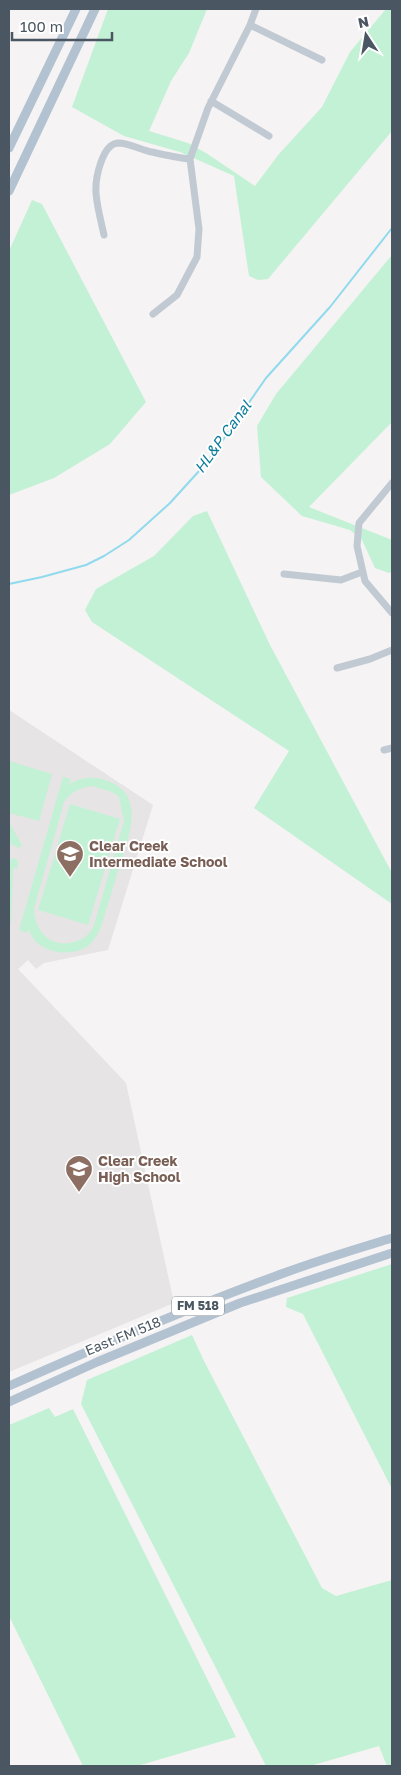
<svg xmlns="http://www.w3.org/2000/svg" width="401" height="1775" font-family="'Golos Text',sans-serif">
  <rect width="100%" height="100%" fill="#f5f3f3"/>
  <!-- education -->
  <path fill="#e6e4e5" d="M9 710 153 805 108 950 44 963 36 969 28 960 18 969 126 1083 174 1303 9 1372Z"/>
  <!-- green -->
  <path fill="#c3f1d5" fill-rule="evenodd" d="M108 9H207L189 53 171 81 149 131 188 143 206 153 255 186 279 154 322 107 350 52 386 9H392V131L268 279 258 280 249 276 234 176 180 152 124 136 72 107Z
    M32 200 42 204 146 402 110 444 54 478 9 495V251Z
    M392 255V422L309 507 392 540V572L389 573 375 568 362 540 350 530 302 516 261 477 257 426 276 394Z
    M207 511 270 645 392 873V904L254 808 289 751 92 622 85 610 96 589 154 556 193 516Z
    M9 761 52 774 39 821 9 813Z
    M63 777 71 779 69 785C79 777 93 776 105 780 148 793 128 838 119 868 113 888 107 907 101 927 98 934 94 941 88 946 69 959 34 952 29 929L27 933 19 930ZM92 786 112 792 119 797 124 821 94 925C92 929 90 933 87 935 85 938 80 940 77 941 53 950 35 933 34 909L64 802C71 792 79 788 92 786Z
    M70 804 120 819 88 925 38 910Z
    M9 822 22 845 19 848 9 843Z
    M14 858 18 861 17 869 13 868 11 924 9 923V861L10 859Z
    M392 1264V1489L303 1314 286 1307 287 1298Z
    M192 1335 204 1361 322 1588 336 1596 392 1580V1766H387L379 1746 310 1766H266L81 1404 87 1380Z
    M49 1408 55 1417 73 1409 236 1737 137 1766H83L9 1616V1425Z"/>
  <g fill="none" stroke-linecap="round" stroke-linejoin="round">
    <!-- stream -->
    <path stroke="#90daee" stroke-width="2" d="M9 584 42 577 86 565 104 556 129 540 170 503 209 460 266 378 330 307 392 228"/>
    <!-- minor -->
    <path stroke="#c1cad2" stroke-width="7" d="M250 25 322 60
      M211 101 269 136
      M104 235C101 221 97 207 96 193 95 179 102 144 118 143 130 143 141 150 152 152 165 155 178 158 190 159
      M153 314 177 295 197 257 199 229 190 159 208 108 250 25 256 9
      M392 483 359 523 357 546 365 581 392 613
      M284 574 341 580 362 572
      M337 668 370 659 392 650
      M384 750 392 748"/>
    <!-- major -->
    <path stroke="#b3c2d1" stroke-width="9" d="M9 148 76 9
      M9 191 95 9
      M9 1386C99 1346 191 1307 284 1273 319 1260 356 1249 392 1238
      M9 1402 97 1362 240 1303 392 1253"/>
  </g>
  <!-- icons -->
  <defs>
    <symbol id="school-pin" viewBox="-11 -11 22 30"><path d="M0 17L-7.5 6A9.5 9.5 0 1 1 7.5 6Z" fill="#8d6e63" stroke="#fff"/><path d="M0-5L7-2L0 1L-7-2ZM-4 1L0 2.5L4 1V4Q0 6-4 4Z" fill="#fff"/></symbol>
  </defs>
  <g fill-rule="evenodd">
    <use href="#school-pin" x="54" y="838" width="32" height="43"/>
    <use href="#school-pin" x="63" y="1153" width="32" height="43"/>
  </g>
  <g text-anchor="middle" stroke-width="4" stroke-linejoin="round" paint-order="stroke">
    <!-- shield labels -->
    <rect fill="#fff" stroke="#808990" stroke-width="1" x="172" y="1296.5" width="52" height="19" rx="4"/>
    <g font-size="12" font-weight="bold" fill="#4a5661">
      <text x="198" y="1310">FM 518</text>
    </g>
    <!-- education labels -->
    <g font-size="14" font-weight="bold" fill="#785e54" stroke="#fff" text-anchor="start">
      <text x="89" y="851">Clear Creek<tspan x="89" dy="16">Intermediate School</tspan></text>
      <text x="98" y="1166">Clear Creek<tspan x="98" dy="16">High School</tspan></text>
    </g>
    <!-- street labels -->
    <g font-size="14" fill="#4a5661" stroke="#fff">
      <text transform="translate(123 1336) rotate(-22)" y="5">East FM 518</text>
    </g>
    <!-- water labels -->
    <g font-size="15" font-style="italic" fill="#0c7c9b" stroke="#fff">
      <text transform="translate(223 437) rotate(-54)" y="5">HL&amp;P Canal</text>
    </g>
  </g>
  <!-- border -->
  <rect width="401" height="1775" fill="none" stroke="#4a5661" stroke-width="20"/>
  <!-- north arrow -->
  <g transform="translate(366 35) rotate(348)" stroke="#ffffff" stroke-width="4" paint-order="stroke">
  <path d="M0-4L9 19L0 12L-9 19Z" fill="#4a5661"/>
  <text y="-8" font-size="14" font-weight="bold" text-anchor="middle" fill="#4a5661">N</text>
  </g>
  <!-- scale -->
  <path d="M12 32v8h100v-8" fill="none" stroke="#4a5661" stroke-width="2.5"/>
  <text x="20" y="32" font-size="15" fill="#4a5661" stroke="#ffffff" stroke-width="4" paint-order="stroke">100 m</text>
</svg>
